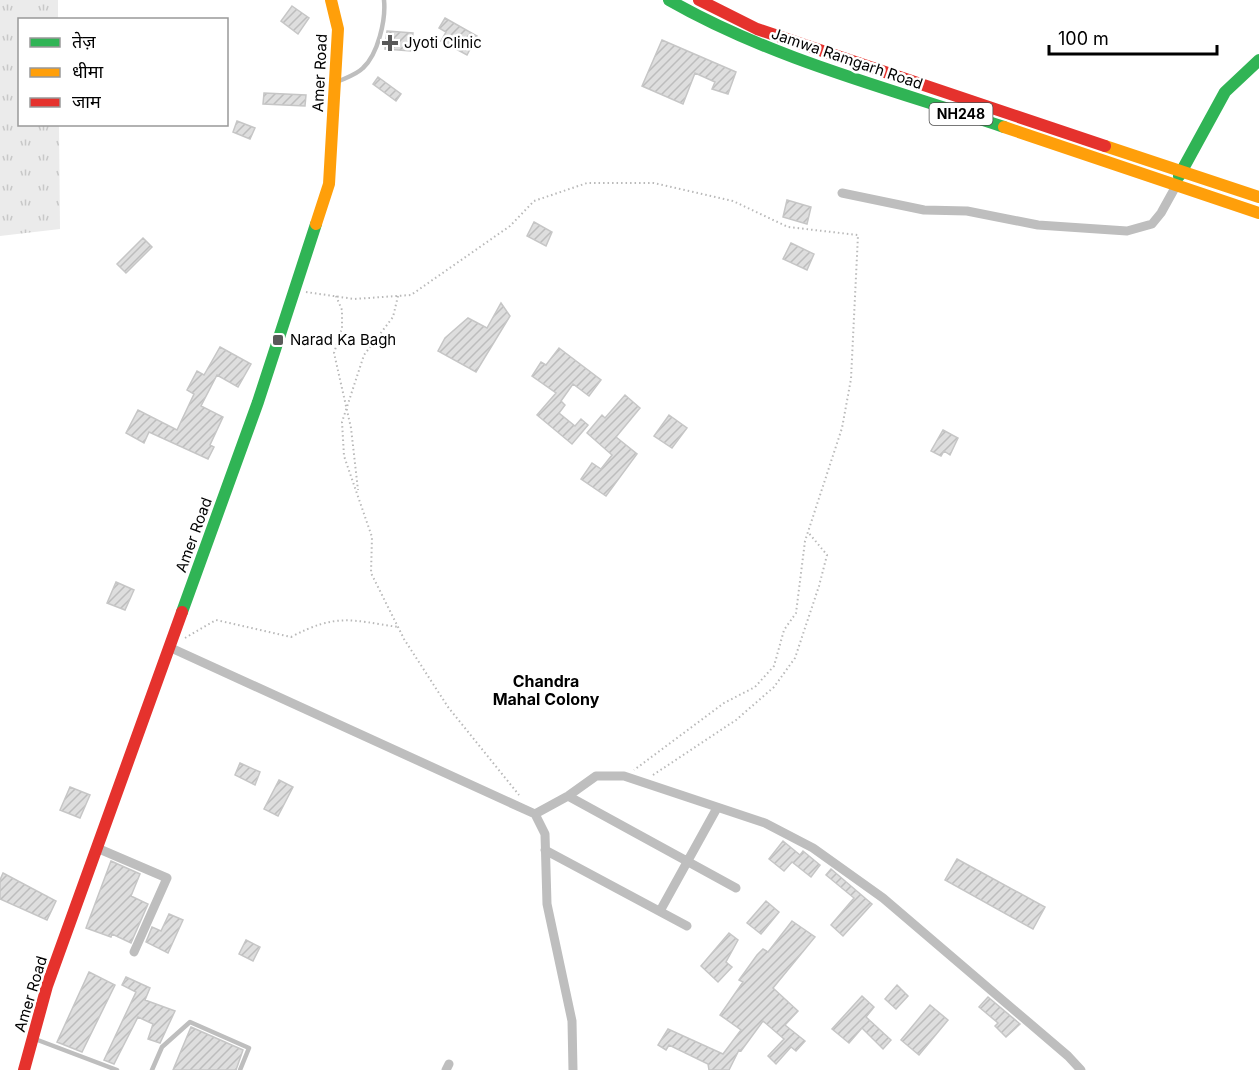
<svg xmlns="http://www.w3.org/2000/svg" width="1259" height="1070" font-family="Inter,'Noto Sans Devanagari',sans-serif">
  <defs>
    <pattern id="grass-tufts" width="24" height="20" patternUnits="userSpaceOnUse" patternTransform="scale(1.5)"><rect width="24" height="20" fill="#ebebeb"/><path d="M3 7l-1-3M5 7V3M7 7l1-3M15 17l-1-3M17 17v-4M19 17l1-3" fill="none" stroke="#c8c8c8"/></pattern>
    <pattern id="building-hatch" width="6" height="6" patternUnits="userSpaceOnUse" patternTransform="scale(1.5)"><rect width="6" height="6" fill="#dedede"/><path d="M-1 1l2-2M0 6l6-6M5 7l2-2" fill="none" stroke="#bdbdbd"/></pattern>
  </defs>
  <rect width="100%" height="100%" fill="#fff"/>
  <!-- grass -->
  <path fill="url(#grass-tufts)" d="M0 0H58V19L20 20V124L59 125 60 229 0 236Z"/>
  <!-- building -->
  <path fill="url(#building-hatch)" stroke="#c6c6c6" stroke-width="1.5" d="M292 6 309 18 298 34 281 21Z
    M445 18 477 36 467 55 441 41 446 32 439 28Z
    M387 31 413 33 411 51 385 49Z
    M662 40 736 72 728 94 712 89 715 82 695 73 683 104 642 86Z
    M378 77 401 94 396 101 373 84Z
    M264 93 306 95 305 106 263 104Z
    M237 121 255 128 250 139 233 132Z
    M787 200 811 207 807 224 783 217Z
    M534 222 552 232 546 246 527 236Z
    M143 238 152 247 126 273 117 264Z
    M791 243 814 254 807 270 783 259Z
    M501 303 510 316 476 372 438 351 445 338 468 318 487 328Z
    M220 347 251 364 238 387 217 375 201 406 223 417 210 445 214 447 208 459 149 432 144 443 126 433 138 410 177 430 194 394 187 390 197 371 204 375Z
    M559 348 601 380 589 396 573 384 561 401 565 405 559 413 575 426 581 419 588 425 572 444 537 415 556 393 532 376 541 362 546 365Z
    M625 395 640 408 616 437 637 454 606 496 581 479 592 463 601 469 612 455 587 433 602 415 605 418Z
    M669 415 687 428 672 448 654 436Z
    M943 430 958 438 950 455 944 451 941 456 931 451Z
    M116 582 134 590 125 610 107 603Z
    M240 763 260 772 255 785 235 775Z
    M279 780 293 787 278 816 264 809Z
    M70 787 90 795 80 818 60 810Z
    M783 841 800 855 803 851 820 865 811 877 792 862 784 871 769 859Z
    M957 859 1045 907 1033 929 945 880Z
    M111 861 140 874 131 896 148 904 131 943 112 934 111 937 86 928Z
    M831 869 872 904 843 936 831 925 854 898 826 875Z
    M3 873 56 901 47 920 0 899V880Z
    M766 901 779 912 761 934 747 923Z
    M169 914 183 920 168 953 146 942 152 927 161 931Z
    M792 921 815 937 773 988 798 1011 785 1025 805 1041 796 1051 791 1047 776 1064 768 1056 784 1039 763 1021 741 1051 739 1050 729 1070H709L708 1064 669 1045 666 1050 658 1045 668 1029 723 1054 741 1030 720 1015 743 982 739 980 757 955 763 949 768 952Z
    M729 933 738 940 726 962 732 967 718 982 701 966Z
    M246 940 260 947 253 961 239 954Z
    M89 972 115 985 82 1052 57 1042Z
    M126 977 150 988 145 1000 175 1011 160 1043 148 1039 153 1024 138 1017 114 1064 104 1060 136 992 122 985Z
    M897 985 908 996 896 1009 885 999Z
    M862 996 874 1007 866 1017 891 1040 883 1049 862 1028 849 1043 832 1029Z
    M988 997 1020 1024 1006 1037 995 1026 998 1023 979 1007Z
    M930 1005 948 1020 919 1055 901 1040Z
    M191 1027 243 1050 236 1070H173Z"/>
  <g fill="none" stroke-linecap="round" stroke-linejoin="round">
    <!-- path -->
    <path stroke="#b9b9b9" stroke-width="2" stroke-dasharray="1.5 3" stroke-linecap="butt" d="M306 292 354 299 411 295 510 226 534 201 587 183H654L733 201 788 227 858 235 851 379 842 428 805 541 796 613 784 630 774 666 755 687 724 703 634 770
      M336 296 342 310V328L334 353 351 428 358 490
      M398 296 393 317 364 355 342 422 344 456 372 537 371 573 404 639 448 707 519 795
      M185 638 216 620 291 637C337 613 350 620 398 627
      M653 775 736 720 774 687 795 658 819 586 827 555 808 532"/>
    <!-- lane -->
    <path stroke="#bebebe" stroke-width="4.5" d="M337 82C345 78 356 75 363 68 378 54 386 20 384 0
      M35 1039 117 1070
      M152 1070 162 1047 190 1022 249 1048 240 1070"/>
    <!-- street -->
    <path stroke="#bebebe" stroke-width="9" d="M842 193 924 210 967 211 1038 225 1127 231 1152 224 1161 213 1176 186
      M169 647 535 814 545 834 547 904 572 1021 573 1070
      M568 796 736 888
      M535 814 568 796 596 776H624L765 823 813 848 883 898 1068 1056 1081 1070
      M97 848 167 878 134 952
      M545 850 687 926
      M660 911 717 808
      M446 1070 449 1064"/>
    <!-- fast -->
    <path stroke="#30b455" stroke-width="12" d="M669 0C772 59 891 89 1004 127
      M1179 176 1225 92 1259 60
      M182 612 258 402 316 224"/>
    <!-- slow -->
    <path stroke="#ff9f0a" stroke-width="12" d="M1004 127 1259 213
      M1105 146 1259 197
      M316 224 329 184 338 29 331 0"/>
    <!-- jam -->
    <path stroke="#e5322d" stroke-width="12" d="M699 0 757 29 1105 146
      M24 1070 47 986 182 612"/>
  </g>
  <!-- markers -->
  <g fill="#595959" stroke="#fff" stroke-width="2">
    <path d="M387 34h6v6h6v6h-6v6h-6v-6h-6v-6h6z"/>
    <rect x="272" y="334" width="12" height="12" rx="3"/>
  </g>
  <g text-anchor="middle" stroke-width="5" stroke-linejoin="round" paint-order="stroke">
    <!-- shield labels -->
    <rect fill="#fff" stroke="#4c4c4c" stroke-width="1.5" x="929.5" y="103" width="63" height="22" rx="4.5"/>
    <g font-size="14" font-weight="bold" fill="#000">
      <text x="961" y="119">NH248</text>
    </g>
    <!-- poi labels -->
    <g font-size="15" fill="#000" stroke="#fff" text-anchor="start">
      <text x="404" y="48">Jyoti Clinic</text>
      <text x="290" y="345">Narad Ka Bagh</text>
    </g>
    <!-- street labels -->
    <g font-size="15" fill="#000" stroke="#fff">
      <text transform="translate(847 59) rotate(19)" y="5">Jamwa Ramgarh Road</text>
      <text transform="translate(320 73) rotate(-87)" y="5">Amer Road</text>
      <text transform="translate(194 535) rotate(-70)" y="5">Amer Road</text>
      <text transform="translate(31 994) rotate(-73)" y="5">Amer Road</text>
    </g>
    <!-- neighbourhood labels -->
    <g font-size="16" font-weight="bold" fill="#000" stroke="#fff">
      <text x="546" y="687">Chandra<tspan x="546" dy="18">Mahal Colony</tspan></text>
    </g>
  </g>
  <!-- legend -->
  <rect x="18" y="18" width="210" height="108" fill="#ffffff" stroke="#999999" stroke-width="1.5"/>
  <rect x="30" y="38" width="30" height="9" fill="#30b455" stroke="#999999" stroke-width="1.5"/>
  <text x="72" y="48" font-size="18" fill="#000000">तेज़</text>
  <rect x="30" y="68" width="30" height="9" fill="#ff9f0a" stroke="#999999" stroke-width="1.5"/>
  <text x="72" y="78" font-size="18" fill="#000000">धीमा</text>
  <rect x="30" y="98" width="30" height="9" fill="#e5322d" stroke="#999999" stroke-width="1.5"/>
  <text x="72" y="108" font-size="18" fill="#000000">जाम</text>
  <!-- scale -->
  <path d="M1049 45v9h168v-9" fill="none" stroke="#000000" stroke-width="3"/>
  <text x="1058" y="45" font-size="18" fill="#000000" stroke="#ffffff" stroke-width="4.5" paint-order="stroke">100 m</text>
</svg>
